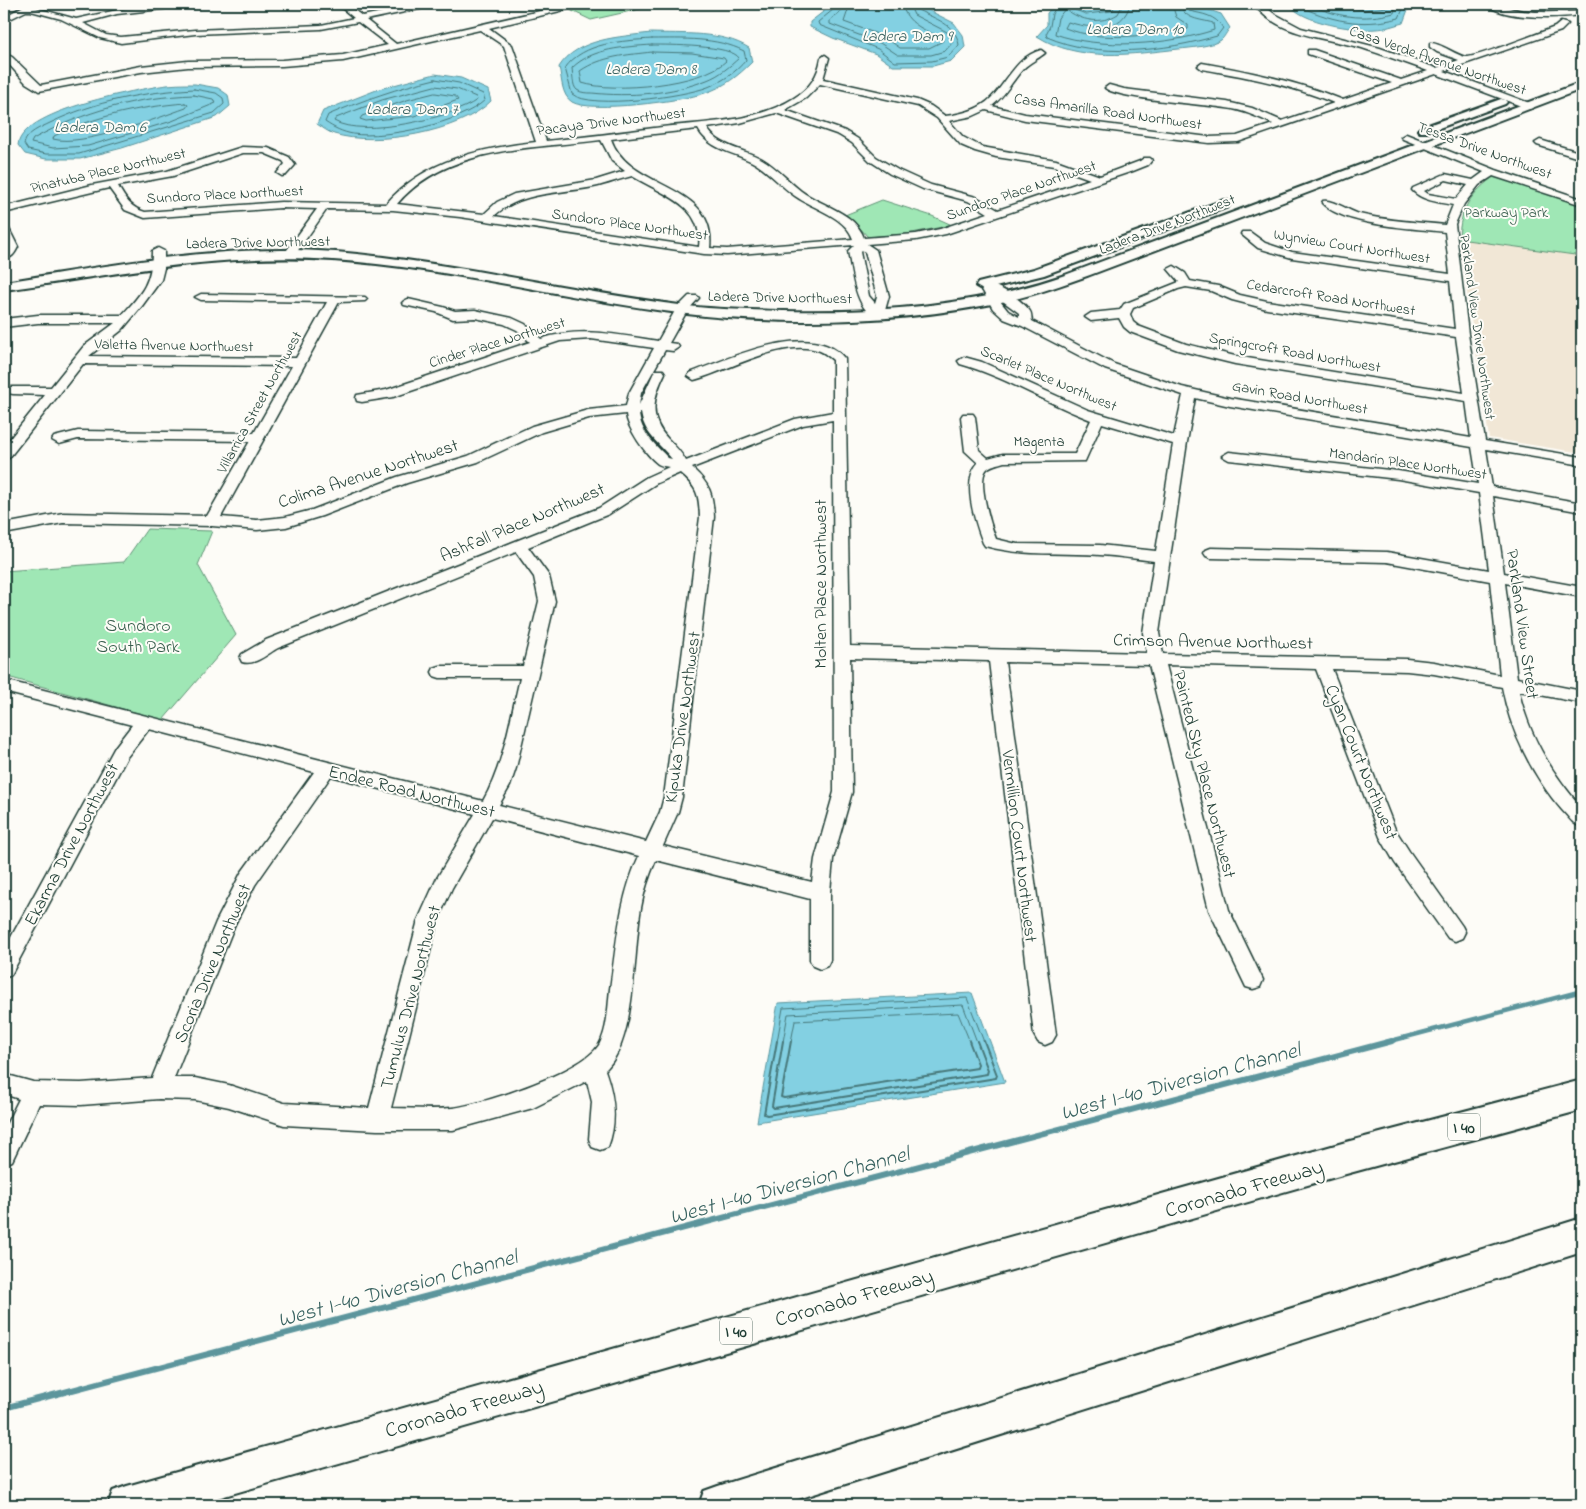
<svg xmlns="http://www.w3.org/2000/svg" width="1586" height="1509" font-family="'Indie Flower',sans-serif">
  <rect width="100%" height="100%" fill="#fdfcf7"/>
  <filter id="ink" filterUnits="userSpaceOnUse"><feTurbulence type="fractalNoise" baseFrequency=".02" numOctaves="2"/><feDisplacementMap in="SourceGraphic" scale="10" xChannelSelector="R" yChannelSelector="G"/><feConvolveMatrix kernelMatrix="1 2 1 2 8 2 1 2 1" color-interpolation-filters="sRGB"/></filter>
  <g filter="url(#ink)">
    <!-- built -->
    <path fill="#f1e7d6" d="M1459 239 1582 256V453L1489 438Z"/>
    <!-- green -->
    <path fill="#9fe7b5" stroke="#5f9274" d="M589 4H662L591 20 570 10Z
      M1496 175 1582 205V256L1459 239C1460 208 1471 193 1496 175Z
      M882 200 932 216 952 225 907 234 868 237 859 227 845 215Z
      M147 529 212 531 198 565 236 635 163 720 4 676V571L124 562Z"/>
    <!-- water -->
    <path fill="#83d0e2" stroke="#5b959c" d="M836 4H916L954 23 963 35 965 47 951 61 933 66H893L876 54 833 38 810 27V22L832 5Z
      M1066 4 1086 9 1131 4H1173L1203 8 1221 14 1230 28C1227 31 1224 38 1221 40 1213 46 1190 48 1179 49 1133 54 1079 63 1037 36L1047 25V13L1054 5Z
      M1289 4H1406L1409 7 1403 23C1395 25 1385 29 1376 29 1355 31 1302 23 1289 4Z
      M651 33C682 34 722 31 749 48L752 62C738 76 724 87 705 93 683 101 590 113 572 102 561 95 562 78 559 67 577 38 620 37 651 33Z
      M435 74 461 78 488 90 491 101C461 132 375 147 334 134 328 132 323 128 317 124L323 111 379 89Z
      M195 84 218 88 228 95 230 106 217 117 122 148 80 159H46L25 154 18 145C22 111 131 91 160 86 171 84 183 84 195 84Z
      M972 993 1005 1082 757 1122 778 1003Z"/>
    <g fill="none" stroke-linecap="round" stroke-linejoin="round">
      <!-- shore-far1 -->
      <path stroke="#47787a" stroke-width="1" d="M836 4 834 9 818 22 819 25 878 49 895 62 932 61 948 57 959 45C956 24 935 19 918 10L916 4
        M842 4 840 12 830 20V24L880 43 898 55H931L945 51 953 42 947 32 914 15 909 4
        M850 4 844 22 883 36 900 48H929L943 41 942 38C925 30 906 24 902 4
        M1058 4 1052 14 1050 26 1046 34 1047 37C1098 59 1164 51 1217 36L1223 28C1215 15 1203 14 1189 11L1186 4
        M1073 4 1075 10 1086 14 1112 11 1116 4
        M1123 4 1118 14C1100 25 1082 21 1065 9L1058 18 1055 34C1101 50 1168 45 1214 30L1213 23C1200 19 1184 20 1180 4
        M1130 4C1123 33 1091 29 1068 22L1065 28C1103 43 1149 35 1188 29V25L1176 17 1172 4
        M1295 4C1329 21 1362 28 1399 18L1403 9 1402 4
        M1308 4C1336 17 1364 21 1394 13L1396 4
        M1326 4 1364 10 1387 7 1389 4
        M652 39C683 39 716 37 744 51L746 60C736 72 723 81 708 87 685 96 591 110 572 94L565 68C584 42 622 41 652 39Z
        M652 45C668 45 732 45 739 58 729 67 720 75 707 80 672 94 629 97 592 93 587 93 581 93 577 90 572 86 573 74 572 68 592 48 625 47 652 45Z
        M652 52 692 53 724 58 726 61C702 85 613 93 582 83L580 71C602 56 627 55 652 52Z
        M435 79 459 83 483 94 485 100C461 123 386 139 353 134 342 132 334 128 325 122L328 115C363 100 398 88 435 79Z
        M435 86 457 89 476 97 477 100C452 118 362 138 334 121L336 118 382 100Z
        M194 89 216 93 223 98 224 104 214 113 79 154H46L28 150 24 144C27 132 40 128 50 123 95 101 144 92 194 89Z
        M435 93 455 96 458 100 414 116 366 121 360 119 362 116 407 100Z
        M194 95 213 99 216 103 172 121 88 146 53 148 31 143 33 139C84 111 136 97 194 95Z
        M185 103 188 105 186 108C155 119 83 147 53 139L54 136C95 116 139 107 185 103Z
        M777 1042 783 1008 967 998 984 1042
        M783 1042 788 1014 963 1005 977 1042
        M791 1042 795 1021 958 1013 970 1042"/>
      <!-- shore -->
      <path stroke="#47787a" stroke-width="2" d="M777 1041 764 1114 767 1115 996 1078 997 1075 984 1041
        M783 1041 772 1106 774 1108 987 1074 988 1070 977 1041
        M791 1041 781 1097 784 1098 977 1068 978 1064 969 1041"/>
      <!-- stream-far1 -->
      <path stroke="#5b959c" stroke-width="4.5" d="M1387 1042 1582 991"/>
      <!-- stream -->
      <path stroke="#5b959c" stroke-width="6" d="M4 1408 1392 1041"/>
      <defs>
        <path id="minor" d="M27 4H36L33 7 76 19 117 10 170 4H193L189 6 117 14 83 23 106 35 121 37 195 30 321 25 354 18 337 4H346L362 16 424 4H438L434 6 366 20 396 44 570 4H582L581 6 489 28 512 45 546 141C585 137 623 132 662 127 706 122 756 122 794 98 810 88 818 76 821 58L825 55 829 58 823 79 917 100 931 106 945 116C962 114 979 110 991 98 1008 81 1016 57 1041 50L1045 53C1038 59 1030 62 1023 69 1012 81 1005 96 992 106L1025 114 1209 137 1237 136 1273 124C1258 117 1243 110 1226 108 1203 104 1118 99 1105 88L1109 85 1124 89 1227 102 1252 108 1282 121 1334 103C1291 85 1248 77 1202 69L1198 66 1202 63C1251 72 1297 81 1343 100L1392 83 1308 54V50H1314L1401 80 1428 71C1406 63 1384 55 1362 48 1327 38 1277 36 1254 4H1262L1273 13 1301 28 1380 48 1436 68 1459 60 1437 52 1430 47V43C1439 42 1455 55 1466 57 1474 58 1542 32 1555 27L1561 22 1568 24 1561 31 1444 71 1532 104V108L1529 109 1436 74 1238 142 1209 143 1025 120 986 110 973 116 949 121 963 137 982 147 1056 160 1100 176 1140 161 1144 158H1150L1152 160 1148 165 1133 171 946 234 916 240 867 244 876 250 889 296 884 314 878 318C855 312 852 270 848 251L854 245 727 255 704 254 460 217 393 210 327 209 294 256 290 257 284 254 317 209 281 208 145 218 125 210 109 188 4 213V207L92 185 167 171 242 147 268 148 289 157 295 165 286 175 282 176 277 173 285 164 283 161 264 153H243L173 176 118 186C125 199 131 208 145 212L281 202 386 204C424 160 481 148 536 142L504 46 480 30 343 61 282 66 188 67 141 72 39 91 26 83 4 59V53L12 57 41 85 141 66 188 61 282 60 343 55 388 45 358 22 321 29 195 34 121 43 100 38 61 19 31 11H26L4 22V17ZM820 84 918 106 937 118 961 145 975 151 996 157 1054 166 1090 179 998 210 976 197 931 185 898 170 876 157 858 139 845 131 785 110 806 98ZM776 113 839 135 852 143 870 161 890 174 923 189 968 201 988 213 940 229 916 234 864 238C855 212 821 206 801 191 788 181 776 167 762 159 744 149 718 147 707 128L740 123ZM698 129C710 151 736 152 756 164 770 173 782 187 795 196 813 209 845 216 853 239L727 249 710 248C717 182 629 191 611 139ZM601 140 612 161 625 171 596 180 514 194 497 202 484 214 397 204C446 146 532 149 601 140ZM632 176C661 194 704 204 699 247L494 216C522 190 563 194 598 186 609 183 620 179 632 176ZM862 250 865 252 877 296 875 303 869 296 860 252Z
          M1485 4C1498 3 1510 9 1523 11 1543 13 1562 12 1582 11V15C1557 18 1505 20 1485 4Z
          M1406 134 1496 170 1582 199V205L1493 176 1479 185 1464 204 1455 224 1468 334 1485 441 1582 457V465L1486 449 1492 487 1582 503V512L1493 496 1504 573 1582 587V597L1505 583 1517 678 1582 691V703L1519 691C1528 735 1553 775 1582 808V827C1573 825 1569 817 1562 810 1533 777 1510 731 1502 687L1434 674 1407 671 1332 669 1395 829 1409 851 1462 926 1465 932 1462 938 1455 941 1448 938 1395 863 1380 837 1316 669 1166 665 1229 910 1263 980 1260 987 1253 989 1246 987 1209 910 1149 665 1005 662 1056 1035 1052 1042 1045 1045 1038 1042 1034 1035 989 661 850 658 852 792 833 859 830 892V960L827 966 820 969 813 966 810 960V899L656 860C649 876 644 891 641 908 633 950 637 1042 605 1070 614 1095 618 1121 608 1147L600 1150 592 1147 589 1139 592 1102 587 1081 533 1108 453 1130H377L284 1125 229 1107 195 1100 159 1099 81 1105 39 1104 12 1161 4 1164V1129L19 1099 4 1094V1074L33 1082 81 1083 152 1078 216 922 241 873 314 772 149 729 127 757 11 975 4 978V950L115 747 132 725 4 692V680L483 801C504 764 510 719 520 678H440L434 676 432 672 434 668 440 666H523L539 601 534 577 516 552 278 648C267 654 255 666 242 662L240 658 242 654 266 640 599 508 647 477 669 467C666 466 661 466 658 464 646 455 627 428 626 414L589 418 542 432 478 462 407 483 322 516 286 527 257 530 212 526 63 523 4 534V524L63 513 207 516 250 441 78 439 59 444 52 440 54 437 78 431 254 433 292 366 83 364 9 458 4 459V446L45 395 13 394 8 393 7 390 8 387H51L84 346 115 323H38L4 327V319L38 315H122C142 293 152 283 152 251L158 248 164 251V268L161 280 142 306 122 330 89 356 296 358 327 302 201 300 195 297 201 294 365 297 367 299 365 301 339 302 221 517 257 520 285 517 312 510 397 477 468 456 532 426 588 410 626 406 629 393 654 348 591 339 560 341 393 397 362 402 357 401 356 398 357 395 386 390 530 342 517 330 504 324 475 318 453 319 436 312 404 305 402 303 404 301 408 299 443 307 455 311 475 310 512 318 525 324 541 339C580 326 618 335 658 341L676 309 689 296H697L699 298 687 311 669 343 677 344 679 347 673 351 665 350 641 393 639 405 655 370H663L665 373C653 397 648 418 668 439 675 446 681 452 686 461L795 419 833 412V360C829 357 825 353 820 351 784 337 729 371 694 380L688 376 690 373C728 359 813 318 845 359L850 646 1147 653 1143 633 1154 561C1136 559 1118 556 1100 555 1060 552 1025 557 985 546L983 543C975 522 961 481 978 463L965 451 961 417 963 414H973L975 417 979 450 988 458 1003 454H1075L1091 420C1046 403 1006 377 960 364L958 361 964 357 982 362 1088 410 1174 436 1183 395 1105 369 1022 326 1004 319 993 309 980 286 982 284C994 281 1022 300 1029 310 1032 313 1031 317 1032 321L1114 364 1182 387 1230 398 1471 438 1466 401 1235 364 1178 350 1130 332 1124 327 1119 318 1091 321 1085 317 1091 313 1120 310 1124 304 1179 282 1168 269 1174 266 1185 273 1190 281 1218 286 1240 295 1267 301 1455 329 1450 281 1292 258 1258 248 1241 234 1242 232H1250L1265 243 1292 252 1450 274 1445 232C1415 228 1343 226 1322 203L1323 201C1332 199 1349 211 1359 214 1387 221 1416 222 1445 225L1453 205C1438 202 1422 201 1412 190L1413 188 1445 174 1473 180 1484 172 1403 139 1401 137ZM1446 180 1468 185 1456 199 1428 194 1424 191ZM1186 287 1211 291 1232 300 1267 309 1456 337 1464 393 1235 356 1186 344 1138 326 1133 322 1130 314 1133 308 1178 289ZM996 296 1019 313V317L1008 311ZM1195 398 1230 406 1472 447 1478 484 1398 471 1229 452 1222 456 1229 460 1398 479 1479 493 1489 570 1387 552 1211 548 1206 550 1204 553 1206 556 1211 558 1387 562 1490 581 1500 675 1434 662 1407 659 1163 654 1159 633 1187 442ZM641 412C643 433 660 444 672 459L668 458C656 445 640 432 639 413ZM833 420 834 792 815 859 812 882 663 846 678 812 682 797 714 517C713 494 710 484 692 468L803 425ZM1102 423 1173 444 1156 551 1100 545 1017 544 996 539C991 526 977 482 986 470 990 465 998 464 1004 462L1085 461ZM680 473C698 488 699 495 700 517L664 797 660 812 646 842 499 805 510 786 516 768 555 601 549 576 528 547 609 514 657 483ZM331 776 475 814 437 878 418 920 369 1108 284 1103 229 1085 195 1078H174L235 924 255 885ZM492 818 639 856C619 900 617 942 610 989 608 1006 608 1025 601 1041 591 1070 481 1105 452 1108 432 1110 411 1108 391 1108L438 920 452 888Z
          M1540 140 1582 153V159L1537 145 1535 143Z
          M4 226 9 229 18 247C15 253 12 259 4 258V252L7 247 4 239Z"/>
        <path id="major" d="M1582 82V89L1090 275C1062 285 1035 295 1006 301 908 323 786 326 687 314 569 300 452 268 333 260 222 252 113 275 4 290V282C113 265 225 243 336 252 454 262 569 291 687 306 719 310 751 310 783 311 878 313 975 306 1065 275Z
          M1501 99 1505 100 1507 102 1505 104 1428 132H1420L1418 130 1420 128Z
          M1224 200 1228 201 1230 204 1228 207 1044 275 983 290 976 286 978 283 1034 269Z"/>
        <path id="highway" d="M1582 1080V1110L1346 1174 193 1505H108L113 1491 127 1486 1346 1142Z
          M1582 1218V1252L779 1505H699L704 1491 718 1486Z"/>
      </defs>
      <!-- minor casing -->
      <use href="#minor" stroke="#1f3d34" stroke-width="3"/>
      <!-- major casing -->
      <use href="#major" stroke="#1f3d34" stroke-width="4"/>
      <!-- highway casing -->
      <use href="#highway" stroke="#1f3d34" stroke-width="4"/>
      <!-- minor -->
      <use href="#minor" fill="#fdfcf7" fill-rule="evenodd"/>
      <!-- major -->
      <use href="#major" fill="#fdfcf7" fill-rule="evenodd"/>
      <!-- highway -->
      <use href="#highway" fill="#fdfcf7" fill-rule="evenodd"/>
    </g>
  </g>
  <g text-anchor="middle" stroke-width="4" stroke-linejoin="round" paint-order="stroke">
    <!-- far-street labels -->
    <g font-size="15" fill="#1f3d34" stroke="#fdfcf7">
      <text transform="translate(1438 60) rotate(19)" y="5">Casa Verde Avenue Northwest</text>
      <text transform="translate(1108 111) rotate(8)" y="5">Casa Amarilla Road Northwest</text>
      <text transform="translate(611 121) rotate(-7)" y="5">Pacaya Drive Northwest</text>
      <text transform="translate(1485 150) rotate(20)" y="5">Tessa Drive Northwest</text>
      <text transform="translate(108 170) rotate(-13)" y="5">Pinatuba Place Northwest</text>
      <text transform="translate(1021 190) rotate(-19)" y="5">Sundoro Place Northwest</text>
      <text transform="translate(225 194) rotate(-3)" y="5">Sundoro Place Northwest</text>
      <text transform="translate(630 224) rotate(8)" y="5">Sundoro Place Northwest</text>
      <text transform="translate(1167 224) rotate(-21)" y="5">Ladera Drive Northwest</text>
      <text transform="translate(258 242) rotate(-1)" y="5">Ladera Drive Northwest</text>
      <text transform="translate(1352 246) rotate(9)" y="5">Wynview Court Northwest</text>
      <text transform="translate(780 297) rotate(1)" y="5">Ladera Drive Northwest</text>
      <text transform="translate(1331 297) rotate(9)" y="5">Cedarcroft Road Northwest</text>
      <text transform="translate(1478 327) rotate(82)" y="5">Parkland View Drive Northwest</text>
      <text transform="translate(497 342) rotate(-17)" y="5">Cinder Place Northwest</text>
      <text transform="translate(174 345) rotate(1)" y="5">Valetta Avenue Northwest</text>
      <text transform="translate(1295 352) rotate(10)" y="5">Springcroft Road Northwest</text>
      <text transform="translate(1049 378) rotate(23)" y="5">Scarlet Place Northwest</text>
      <text transform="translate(1300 397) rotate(10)" y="5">Gavin Road Northwest</text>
      <text transform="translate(259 402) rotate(-61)" y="5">Villarrica Street Northwest</text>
      <text x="1039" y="446">Magenta</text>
      <text transform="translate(1408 463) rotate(8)" y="5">Mandarin Place Northwest</text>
    </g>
    <!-- far-park labels -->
    <g font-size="15" fill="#395f4e" stroke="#fdfcf7">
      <text x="1506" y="217">Parkway Park</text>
    </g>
    <!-- far-water labels -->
    <g font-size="16" font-style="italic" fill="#386260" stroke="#fdfcf7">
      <text x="1135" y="34">Ladera Dam 10</text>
      <text x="907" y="41">Ladera Dam 9</text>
      <text x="651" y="74">Ladera Dam 8</text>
      <text x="412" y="114">Ladera Dam 7</text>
      <text x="100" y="132">Ladera Dam 6</text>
    </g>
    <!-- shield labels -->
    <g fill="#fdfcf7" stroke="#62766e" stroke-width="1">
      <rect x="1448" y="1113.5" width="32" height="27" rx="4"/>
      <rect x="720" y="1317.5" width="32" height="27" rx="4"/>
    </g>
    <g font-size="16" font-weight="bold" fill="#1f3d34">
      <text x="1464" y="1133">I 40</text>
      <text x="736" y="1337">I 40</text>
    </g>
    <!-- street labels -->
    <g font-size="18" fill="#1f3d34" stroke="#fdfcf7">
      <text transform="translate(368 473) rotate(-18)" y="6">Colima Avenue Northwest</text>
      <text transform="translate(522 522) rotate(-23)" y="6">Ashfall Place Northwest</text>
      <text transform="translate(820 584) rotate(-90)" y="6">Molten Place Northwest</text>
      <text transform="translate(1523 624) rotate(82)" y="6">Parkland View Street</text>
      <text transform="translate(1213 641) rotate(1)" y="6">Crimson Avenue Northwest</text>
      <text transform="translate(682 717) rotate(-82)" y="6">Kipuka Drive Northwest</text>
      <text transform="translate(1362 762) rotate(68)" y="6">Cyan Court Northwest</text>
      <text transform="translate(1205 774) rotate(76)" y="6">Painted Sky Place Northwest</text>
      <text transform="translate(412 791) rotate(14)" y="6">Endee Road Northwest</text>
      <text transform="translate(71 844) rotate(-62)" y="6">Ekarma Drive Northwest</text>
      <text transform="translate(1020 846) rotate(83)" y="6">Vermillion Court Northwest</text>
      <text transform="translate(212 963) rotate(-67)" y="6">Scoria Drive Northwest</text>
      <text transform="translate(410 997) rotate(-75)" y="6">Tumulus Drive Northwest</text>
    </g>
    <!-- park labels -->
    <g font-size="18" fill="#395f4e" stroke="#fdfcf7">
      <text x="138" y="631">Sundoro<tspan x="138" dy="21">South Park</tspan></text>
    </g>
    <!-- near-street labels -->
    <g font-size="21" fill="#1f3d34" stroke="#fdfcf7">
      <text transform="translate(1244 1188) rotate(-16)" y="7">Coronado Freeway</text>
      <text transform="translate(854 1297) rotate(-16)" y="7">Coronado Freeway</text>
      <text transform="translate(464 1408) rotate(-16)" y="7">Coronado Freeway</text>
    </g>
    <!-- near-water labels -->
    <g font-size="22" font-style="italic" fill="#386260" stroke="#fdfcf7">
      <text transform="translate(1180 1080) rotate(-15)" y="8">West I-40 Diversion Channel</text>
      <text transform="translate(789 1184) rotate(-15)" y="8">West I-40 Diversion Channel</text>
      <text transform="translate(397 1287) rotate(-15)" y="8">West I-40 Diversion Channel</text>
    </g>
  </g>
  <!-- margin -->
  <rect width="1586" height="1509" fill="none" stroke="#fdfcf7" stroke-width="20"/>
  <rect x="10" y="10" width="1566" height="1489" fill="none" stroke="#1f3d34" stroke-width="2" filter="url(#ink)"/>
</svg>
